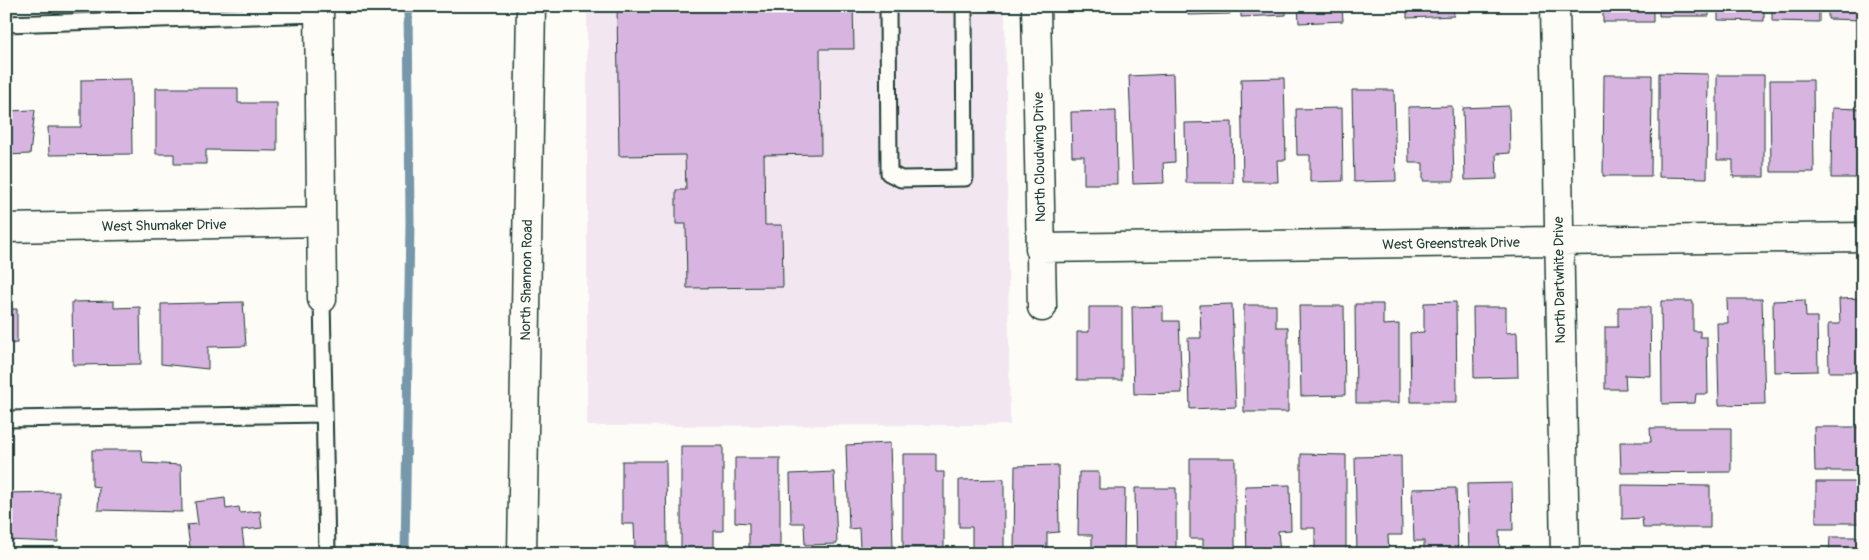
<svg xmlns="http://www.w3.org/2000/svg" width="1869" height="560" font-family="Pangolin,sans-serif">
  <rect width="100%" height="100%" fill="#fdfcf7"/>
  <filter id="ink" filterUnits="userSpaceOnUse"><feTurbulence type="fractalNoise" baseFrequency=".02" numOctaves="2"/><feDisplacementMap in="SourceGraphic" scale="10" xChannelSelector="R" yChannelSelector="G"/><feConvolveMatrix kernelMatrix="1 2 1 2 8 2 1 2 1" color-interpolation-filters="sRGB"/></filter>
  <g filter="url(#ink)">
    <!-- built -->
    <path fill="#f2e7f0" d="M587 6H1005L1010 425 587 426Z"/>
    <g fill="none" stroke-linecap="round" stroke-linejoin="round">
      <!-- stream -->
      <path stroke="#7798ab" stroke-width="9" d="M405 554 410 222 408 6"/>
    </g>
    <!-- building -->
    <path fill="#d8b5e0" stroke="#1f3d34" d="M617 6H853L854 49H820L821 154 764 155 765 225H782L783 287 687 288 686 224H676V190H686L685 155 619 156Z
      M1188 6H1230V14L1188 15Z
      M1241 6H1286V15L1241 17Z
      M1298 6H1342L1343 21 1299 23Z
      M1407 6H1453L1454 16 1407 18Z
      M1465 6H1509V8L1465 10Z
      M1603 6H1653V22H1603Z
      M1659 6H1709V16H1659Z
      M1718 6H1764V21L1718 20Z
      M1772 6H1819V22L1772 21Z
      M1828 6H1863V20L1828 19Z
      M1659 73 1708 74 1707 178 1659 177Z
      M1173 74 1175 162 1163 163 1164 183 1133 184 1129 76Z
      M1604 75H1652L1651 176H1603Z
      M1717 75H1764V177H1733V160H1717Z
      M1284 78 1286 160H1277L1278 182H1243L1241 79Z
      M131 79 132 154 49 155 48 127H81V80Z
      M1770 80H1813L1814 172H1771Z
      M156 88H238V103H277V151L206 150V164H174V154H156Z
      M1352 90H1394L1396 181 1354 182Z
      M1452 106 1454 181H1423V163H1409L1408 107Z
      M1509 106 1510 153 1496 154 1497 179 1465 180 1463 108Z
      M1342 108 1343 181 1310 182V155H1297L1296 109Z
      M1832 108 1863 109V178H1831Z
      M35 110 30 154 6 155V111Z
      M1116 111 1117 184H1084V156H1072L1071 112Z
      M1232 122 1233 183H1186L1185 123Z
      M1863 298V372H1829L1828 324H1840L1839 299Z
      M1727 299H1762L1765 404 1719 405 1717 323H1728Z
      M1805 300 1806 317H1817L1818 371 1774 372 1773 301Z
      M114 301V308L140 307 141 364 73 365 72 302Z
      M1661 301H1693V331H1700V337H1707L1708 394H1696L1695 403 1662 404Z
      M243 302 246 346 208 347V369L161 364V304Z
      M1456 302 1457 402H1411L1410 333 1424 332V303Z
      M1232 304 1236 407 1190 409 1188 338H1201L1200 305Z
      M1355 304H1383V325L1399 324V403H1356Z
      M1244 305H1276V327H1288V412H1244Z
      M1163 306V321H1179L1182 393 1134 394 1132 307Z
      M1299 306H1344L1345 395 1301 396Z
      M1089 307H1122V380H1077V332H1089Z
      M1473 307H1506V333L1517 332 1518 377 1474 378Z
      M1618 307H1650L1651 376 1625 375 1626 389H1605V327H1618Z
      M6 309H17V343L6 344V365Z
      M1814 427H1863V471H1815Z
      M1650 428H1731V472L1621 473 1620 442H1651Z
      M890 443 893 547 860 548 859 528 849 529 846 445Z
      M681 446H723V531H714V549H681Z
      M92 450H141L143 463 181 465 182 512 98 510 99 487 92 486Z
      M903 454H936V472H944V548H903Z
      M1301 454 1346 455V554H1315V528H1301Z
      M1401 456 1402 535H1388L1389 554H1357L1355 457Z
      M735 458H780V548H749V523L735 522Z
      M1190 458H1235V554H1203V539H1190Z
      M622 461H666L667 549H635L634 524H622Z
      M1058 465 1059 532 1047 533V554H1014L1015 466Z
      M834 472 837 544 805 545 804 523H791L790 474Z
      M1079 472H1099V489H1125L1124 554H1092V535H1078Z
      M1004 479V552H972V527H959V480Z
      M1816 482H1863V523H1816Z
      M1512 483 1513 530H1499L1500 554H1469L1467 484Z
      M1290 485 1291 530 1278 531 1280 554H1247L1245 486Z
      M1622 485 1710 486V528H1643L1642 518 1622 519Z
      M1135 488H1176V554H1136Z
      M1456 488 1458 554H1424V541H1414L1412 489Z
      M59 492 58 542 6 540V493Z
      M225 498 226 509 239 507 240 513 260 511 262 528 242 530 245 554H191L187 525 198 524 195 502Z
      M1830 537H1863V554H1829Z"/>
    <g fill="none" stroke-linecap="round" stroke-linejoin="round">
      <defs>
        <path id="lane" d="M888 6 889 173 901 179 965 178 964 6
          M6 24 319 14
          M322 299 327 554
          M6 419 324 414"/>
        <path id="street" d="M319 6 322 299
          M1036 6 1042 307
          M1555 6 1565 554
          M6 228 321 222
          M1040 248 1863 237"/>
        <path id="secondary" d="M522 554 531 6"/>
      </defs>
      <!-- lane casing -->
      <use href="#lane" stroke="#1f3d34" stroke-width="19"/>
      <!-- street casing -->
      <use href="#street" stroke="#1f3d34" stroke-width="31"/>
      <!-- secondary casing -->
      <use href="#secondary" stroke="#1f3d34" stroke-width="31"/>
      <!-- lane -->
      <use href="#lane" stroke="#fdfcf7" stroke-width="15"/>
      <!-- street -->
      <use href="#street" stroke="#fdfcf7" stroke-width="28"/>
      <!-- secondary -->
      <use href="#secondary" stroke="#fdfcf7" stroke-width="28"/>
    </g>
  </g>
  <g text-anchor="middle" stroke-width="4.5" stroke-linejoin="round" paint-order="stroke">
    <!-- street labels -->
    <g font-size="14" fill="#1f3d34" stroke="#fdfcf7">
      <text transform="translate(1039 157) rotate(-91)" y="5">North Cloudwing Drive</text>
      <text transform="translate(164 225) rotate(-1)" y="5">West Shumaker Drive</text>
      <text transform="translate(1451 243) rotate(-1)" y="5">West Greenstreak Drive</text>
      <text transform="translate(526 280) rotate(-89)" y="5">North Shannon Road</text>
      <text transform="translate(1559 280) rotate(-91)" y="5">North Dartwhite Drive</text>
    </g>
  </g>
  <!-- margin -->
  <rect width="1869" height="560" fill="none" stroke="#fdfcf7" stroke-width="25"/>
  <rect x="12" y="12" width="1844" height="535" fill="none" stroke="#1f3d34" stroke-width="2" filter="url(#ink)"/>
</svg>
